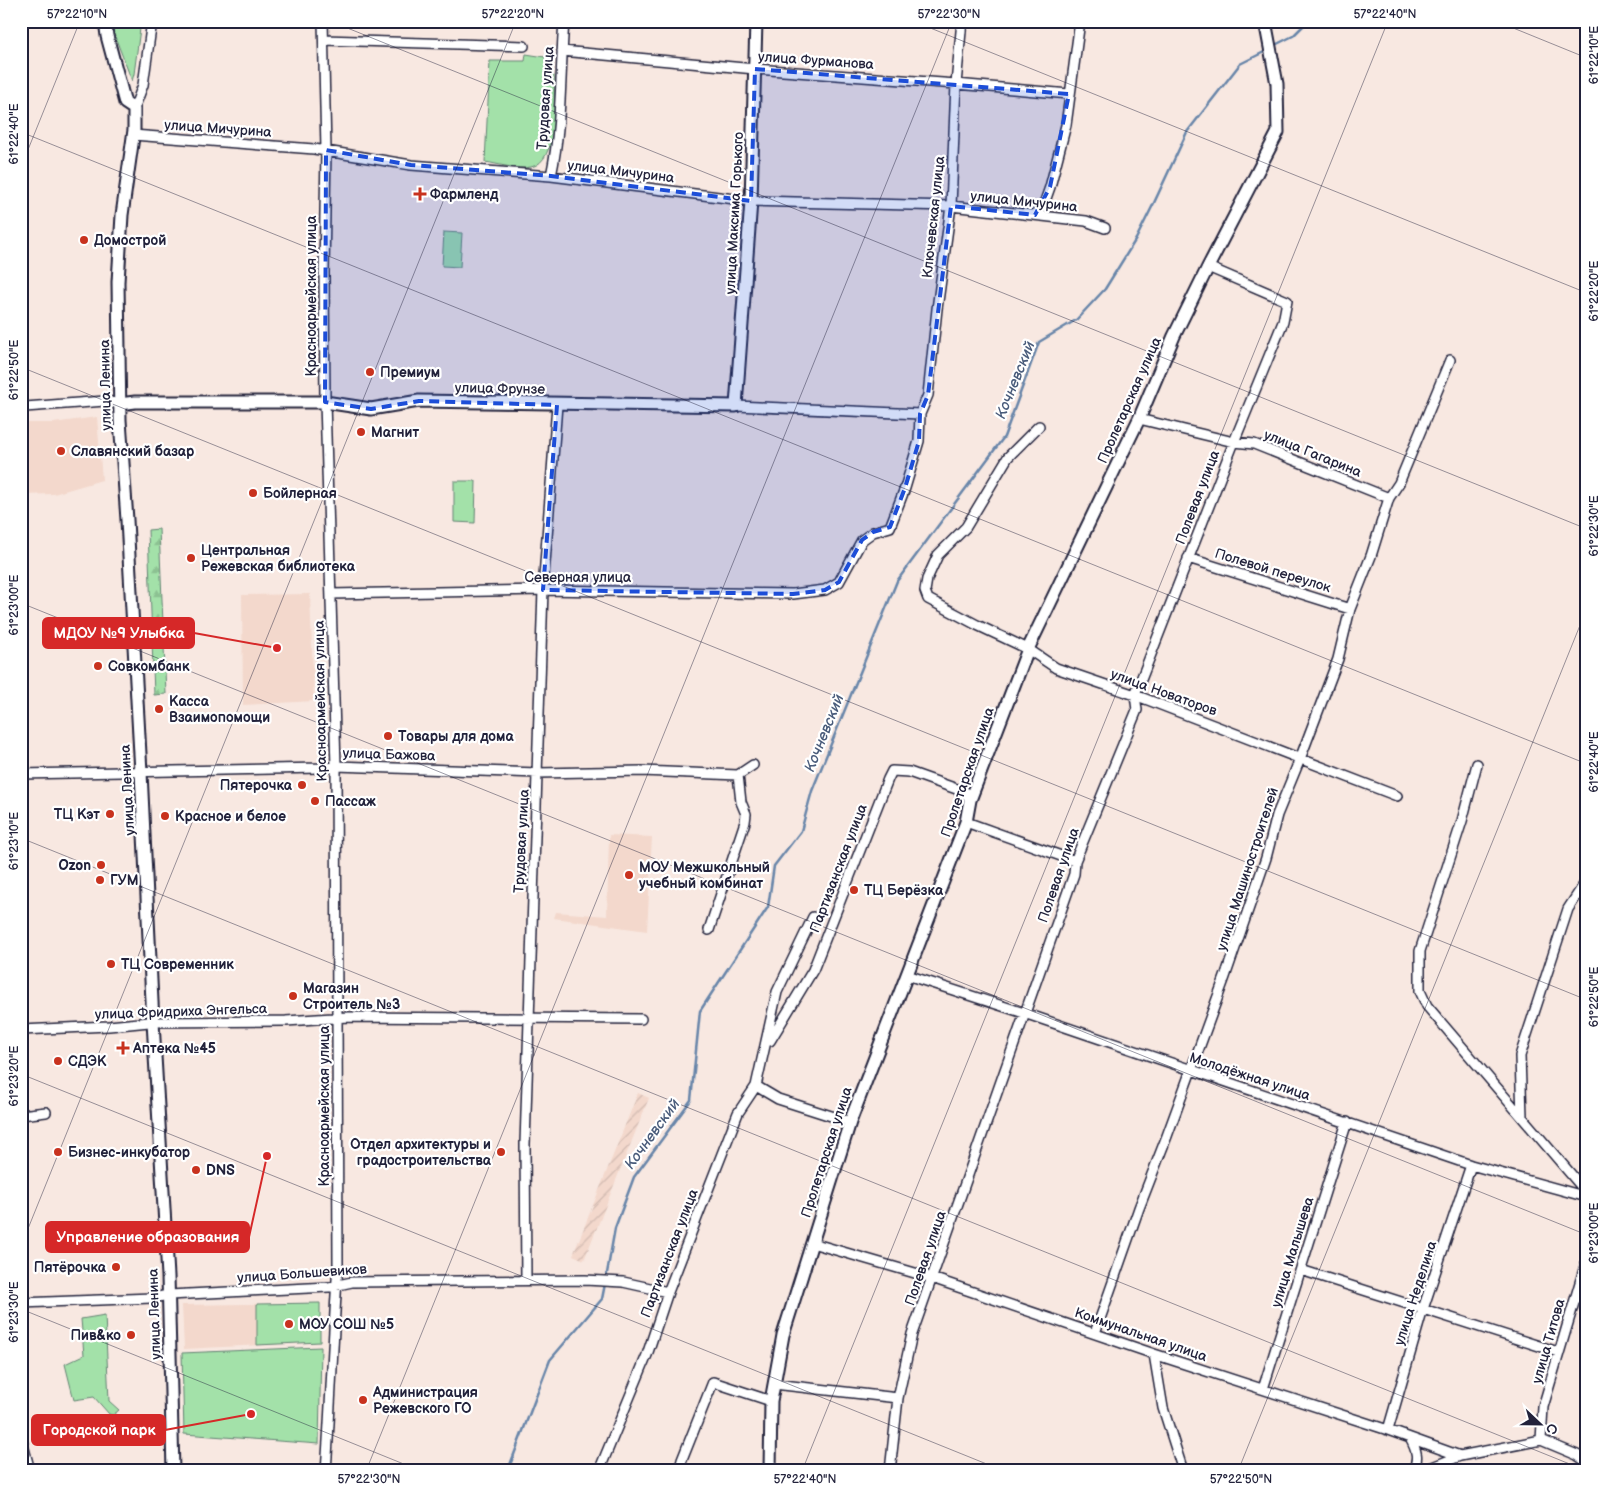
<svg xmlns="http://www.w3.org/2000/svg" width="1608" height="1492" font-family="'Balsamiq Sans',sans-serif">
  <defs>
    <pattern id="industrial-furrows" width="10" height="10" patternUnits="userSpaceOnUse" patternTransform="scale(1.25)"><rect width="10" height="10" fill="#f3d8cc"/><path d="M-1 1l2-2M0 10L10 0M9 11l2-2" fill="none" stroke="#d0b9b0"/></pattern>
    <pattern id="forest-firs" width="22" height="20" patternUnits="userSpaceOnUse" patternTransform="scale(1.25)"><rect width="22" height="20" fill="#a3e1a9"/><path d="M5 1l3.5 6h-7zM16 11l3.5 6h-7z" fill="#8cc192"/></pattern>
  </defs>
  <rect width="100%" height="100%" fill="#f8e8e1"/>
  <filter id="ink" filterUnits="userSpaceOnUse"><feTurbulence type="fractalNoise" baseFrequency=".02" numOctaves="2"/><feDisplacementMap in="SourceGraphic" scale="10" xChannelSelector="R" yChannelSelector="G"/><feConvolveMatrix kernelMatrix="1 2 1 2 8 2 1 2 1" color-interpolation-filters="sRGB"/></filter>
  <g filter="url(#ink)">
    <!-- built -->
    <path fill="#f3d8cc" d="M97 417 102 480 54 494 21 495V423H53Z
      M310 594 314 701 243 705 242 595Z
      M609 835 652 837 647 931 554 918 556 912 607 916Z
      M320 1303V1342L184 1349 182 1305Z"/>
    <!-- industrial -->
    <path fill="url(#industrial-furrows)" d="M638 1093 649 1098 584 1260 573 1255Z"/>
    <!-- forest -->
    <path fill="url(#forest-firs)" stroke="#628272" d="M159 529 166 694 154 695 148 530Z"/>
    <!-- park -->
    <path fill="#a3e1a9" stroke="#628272" d="M109 21H141L134 74 132 81Z
      M526 54 545 57 547 67 554 76C554 98 559 162 531 167 516 170 499 164 485 162L490 61H525Z
      M444 232 462 233 460 267 442 266Z
      M454 481H476L475 523 454 522Z
      M320 1303V1342L257 1345V1304Z
      M105 1315 109 1401 119 1410 113 1415 109 1414 94 1397 74 1400 65 1364 84 1355 81 1319Z
      M321 1347 319 1444 184 1434 182 1353Z"/>
    <g fill="none" stroke-linecap="round" stroke-linejoin="round">
      <!-- stream -->
      <path stroke="#6785a9" stroke-width="2.5" d="M1277 44 1293 36 1308 21
        M606 1279 615 1228 634 1177 691 1100 700 1011 768 907 774 866 801 831 812 791 897 581 1004 437 1039 342 1076 320 1105 289 1136 239 1153 205 1187 132 1240 64 1264 52
        M501 1471 510 1465 550 1360 602 1299 605 1284"/>
      <defs>
        <path id="minor" d="M323 21 326 150 324 273 325 402 336 766 338 1265C333 1333 331 1402 326 1471
          M324 40 524 46
          M562 51 755 69 956 84 1069 94
          M134 109 143 85 152 21
          M133 135 314 149 411 165 551 176 751 201 951 206 1086 221 1105 228
          M551 176C562 125 560 73 564 21
          M1035 215 1044 204 1050 187 1066 125 1080 21
          M21 406 25 407 105 401 120 404
          M736 406 920 414
          M1139 419 1234 442 1254 444 1389 498
          M1039 426 1008 457 966 527 938 555 927 579 925 591 928 599 977 625 1028 649 1056 668 1135 695 1397 796
          M1188 558 1350 609
          M331 594 543 590 793 594 825 590 839 582 862 540 873 532 890 527 905 488 919 441 920 414 928 395 937 309 951 206 956 84 962 21
          M1477 764 1462 821 1420 951V991L1427 1006 1587 1193
          M21 774 320 768 336 766 538 773 642 771 738 775 753 765
          M966 822 1075 861
          M709 930 745 822 746 814 741 802 738 775
          M907 975 1024 1013 1471 1165 1587 1197
          M21 1030 109 1026 149 1022 286 1021 348 1017 641 1019
          M770 1041 813 970 888 779 892 771 909 772 965 792 970 800
          M756 1086 778 1099 850 1122
          M21 1115 46 1112
          M1522 1117 1520 1056 1568 909 1585 883 1587 877
          M812 1243 932 1278 1154 1354 1388 1430 1460 1456
          M1301 1270 1558 1352
          M526 1280 525 1144 543 590 557 405
          M21 1303 152 1298 169 1295 329 1287 352 1282 585 1280 623 1282 668 1292
          M1095 1333 1139 1208 1167 1136 1225 977 1266 858 1277 815 1300 759 1338 659 1350 609 1371 556 1389 498 1399 483 1450 360
          M1154 1354 1163 1408 1183 1471
          M774 1384 898 1398
          M1263 1389 1347 1122
          M1388 1430 1423 1309 1471 1165
          M21 1437 30 1471
          M1410 1438C1417 1451 1419 1458 1413 1471
          M1541 1440 1543 1407 1587 1259
          M1541 1440 1577 1455 1587 1462
          M599 1471 647 1355 668 1292 738 1113 756 1086 777 992 813 917
          M679 1471 682 1460 713 1382 771 1401
          M890 1471 898 1398 912 1334 1074 874 1075 861 1137 710 1135 695 1234 442 1283 322 1287 301 1208 267
          M1422 1471 1460 1456 1541 1440"/>
        <path id="tertiary" d="M105 21 107 36 125 103 134 109V130L122 215 118 282 120 420 127 520 141 772 153 1022 168 1276 173 1471
          M120 404 135 402H325L371 409 419 401 736 406 751 201 756 21
          M770 1471 771 1401 783 1335 850 1122 966 822 970 800 1028 649 1139 419 1174 336 1208 267 1278 132 1277 84 1265 21"/>
      </defs>
      <!-- minor casing -->
      <use href="#minor" stroke="#22223b" stroke-width="12"/>
      <!-- tertiary casing -->
      <use href="#tertiary" stroke="#22223b" stroke-width="15"/>
      <!-- minor -->
      <use href="#minor" stroke="#fff" stroke-width="9"/>
      <!-- tertiary -->
      <use href="#tertiary" stroke="#fff" stroke-width="11"/>
    </g>
  </g>
  <!-- marked area -->
  <path fill="#1d4ed8" fill-opacity="0.2" stroke="#1d4ed8" stroke-width="4" stroke-dasharray="10 6" stroke-linejoin="round" d="M755 69 1069 94 1050 187 1035 215 951 206 928 395 920 414 919 441 905 488 890 527 873 532 862 540 839 582 825 590 793 594 543 590 557 405 419 401 371 409 325 402 326 150 411 165 551 176 751 201Z"/>
  <!-- ticks -->
  <path fill="none" stroke="#22223b" stroke-width="1" stroke-opacity="0.45" d="M330 21 1587 529M913 21 1587 293M1496 21 1587 58M21 132 1587 764M21 167 80 21M21 367 1587 1000M21 603 1587 1235M21 838 1587 1471M21 1074 1004 1471M21 1246 516 21M21 1309 421 1471M366 1471 952 21M802 1471 1388 21M1238 1471 1587 608"/>
  <!-- markers -->
  <g fill="#c8321e" stroke="#fff" stroke-width="2">
    <path d="M417.5 186.5h5v5h5v5h-5v5h-5v-5h-5v-5h5z"/>
    <circle cx="84" cy="240" r="5"/>
    <circle cx="370" cy="372" r="5"/>
    <circle cx="361" cy="432" r="5"/>
    <circle cx="61" cy="451" r="5"/>
    <circle cx="253" cy="493" r="5"/>
    <circle cx="191" cy="558" r="5"/>
    <circle cx="98" cy="666" r="5"/>
    <circle cx="159" cy="709" r="5"/>
    <circle cx="388" cy="736" r="5"/>
    <circle cx="302" cy="785" r="5"/>
    <circle cx="315" cy="801" r="5"/>
    <circle cx="110" cy="814" r="5"/>
    <circle cx="165" cy="816" r="5"/>
    <circle cx="101" cy="865" r="5"/>
    <circle cx="629" cy="875" r="5"/>
    <circle cx="100" cy="880" r="5"/>
    <circle cx="854" cy="890" r="5"/>
    <circle cx="111" cy="964" r="5"/>
    <circle cx="293" cy="996" r="5"/>
    <path d="M120.5 1040.5h5v5h5v5h-5v5h-5v-5h-5v-5h5z"/>
    <circle cx="58" cy="1061" r="5"/>
    <circle cx="58" cy="1152" r="5"/>
    <circle cx="501" cy="1152" r="5"/>
    <circle cx="196" cy="1170" r="5"/>
    <circle cx="116" cy="1267" r="5"/>
    <circle cx="289" cy="1324" r="5"/>
    <circle cx="131" cy="1335" r="5"/>
    <circle cx="363" cy="1400" r="5"/>
  </g>
  <g text-anchor="middle" stroke-width="4.5" stroke-linejoin="round" paint-order="stroke">
    <!-- street labels -->
    <g font-size="14" fill="#22223b" stroke="#fff">
      <text transform="translate(816 60) rotate(4)" y="5">улица Фурманова</text>
      <text transform="translate(545 98) rotate(-86)" y="5">Трудовая улица</text>
      <text transform="translate(218 128) rotate(4)" y="5">улица Мичурина</text>
      <text transform="translate(621 171) rotate(7)" y="5">улица Мичурина</text>
      <text transform="translate(1024 201) rotate(6)" y="5">улица Мичурина</text>
      <text transform="translate(734 213) rotate(-87)" y="5">улица Максима Горького</text>
      <text transform="translate(933 217) rotate(-84)" y="5">Ключевская улица</text>
      <text transform="translate(311 296) rotate(-90)" y="5">Красноармейская улица</text>
      <text transform="translate(105 385) rotate(-91)" y="5">улица Ленина</text>
      <text transform="translate(500 388) rotate(1)" y="5">улица Фрунзе</text>
      <text transform="translate(1129 400) rotate(-66)" y="5">Пролетарская улица</text>
      <text transform="translate(1313 453) rotate(22)" y="5">улица Гагарина</text>
      <text transform="translate(1197 497) rotate(-69)" y="5">Полевая улица</text>
      <text transform="translate(1273 570) rotate(17)" y="5">Полевой переулок</text>
      <text x="578" y="582">Северная улица</text>
      <text transform="translate(1164 692) rotate(20)" y="5">улица Новаторов</text>
      <text transform="translate(320 701) rotate(-91)" y="5">Красноармейская улица</text>
      <text transform="translate(389 754) rotate(2)" y="5">улица Бажова</text>
      <text transform="translate(967 772) rotate(-71)" y="5">Пролетарская улица</text>
      <text transform="translate(127 790) rotate(-93)" y="5">улица Ленина</text>
      <text transform="translate(521 841) rotate(-87)" y="5">Трудовая улица</text>
      <text transform="translate(838 868) rotate(-69)" y="5">Партизанская улица</text>
      <text transform="translate(1247 869) rotate(-72)" y="5">улица Машиностроителей</text>
      <text transform="translate(1058 875) rotate(-71)" y="5">Полевая улица</text>
      <text transform="translate(181 1011) rotate(-2)" y="5">улица Фридриха Энгельса</text>
      <text transform="translate(1250 1076) rotate(18)" y="5">Молодёжная улица</text>
      <text transform="translate(324 1106) rotate(-90)" y="5">Красноармейская улица</text>
      <text transform="translate(826 1152) rotate(-72)" y="5">Пролетарская улица</text>
      <text transform="translate(1292 1252) rotate(-73)" y="5">улица Малышева</text>
      <text transform="translate(669 1253) rotate(-69)" y="5">Партизанская улица</text>
      <text transform="translate(925 1258) rotate(-71)" y="5">Полевая улица</text>
      <text transform="translate(302 1273) rotate(-4)" y="5">улица Большевиков</text>
      <text transform="translate(1415 1293) rotate(-72)" y="5">улица Неделина</text>
      <text transform="translate(154 1314) rotate(-92)" y="5">улица Ленина</text>
      <text transform="translate(1141 1334) rotate(19)" y="5">Коммунальная улица</text>
      <text transform="translate(1548 1341) rotate(-74)" y="5">улица Титова</text>
    </g>
    <!-- poi labels -->
    <g font-size="14" font-weight="bold" fill="#22223b" stroke="#fff" text-anchor="start">
      <text x="430" y="199">Фармленд</text>
      <text x="94" y="245">Домострой</text>
      <text x="380" y="377">Премиум</text>
      <text x="371" y="437">Магнит</text>
      <text x="71" y="456">Славянский базар</text>
      <text x="263" y="498">Бойлерная</text>
      <text x="201" y="555">Центральная<tspan x="201" dy="16">Режевская библиотека</tspan></text>
      <text x="108" y="671">Совкомбанк</text>
      <text x="169" y="706">Касса<tspan x="169" dy="16">Взаимопомощи</tspan></text>
      <text x="398" y="741">Товары для дома</text>
      <text x="292" y="790" text-anchor="end">Пятерочка</text>
      <text x="325" y="806">Пассаж</text>
      <text x="100" y="819" text-anchor="end">ТЦ Кэт</text>
      <text x="175" y="821">Красное и белое</text>
      <text x="91" y="870" text-anchor="end">Ozon</text>
      <text x="639" y="872">МОУ Межшкольный<tspan x="639" dy="16">учебный комбинат</tspan></text>
      <text x="110" y="885">ГУМ</text>
      <text x="864" y="895">ТЦ Берёзка</text>
      <text x="121" y="969">ТЦ Современник</text>
      <text x="303" y="993">Магазин<tspan x="303" dy="16">Строитель №3</tspan></text>
      <text x="133" y="1053">Аптека №45</text>
      <text x="68" y="1066">СДЭК</text>
      <text x="491" y="1149" text-anchor="end">Отдел архитектуры и<tspan x="491" dy="16">градостроительства</tspan></text>
      <text x="68" y="1157">Бизнес-инкубатор</text>
      <text x="206" y="1175">DNS</text>
      <text x="106" y="1272" text-anchor="end">Пятёрочка</text>
      <text x="299" y="1329">МОУ СОШ №5</text>
      <text x="121" y="1340" text-anchor="end">Пив&amp;ко</text>
      <text x="373" y="1397">Администрация<tspan x="373" dy="16">Режевского ГО</tspan></text>
    </g>
    <!-- water labels -->
    <g font-size="15" font-style="italic" fill="#4a5c7b" stroke="#fff">
      <text transform="translate(1015 380) rotate(-68)" y="5">Кочневский</text>
      <text transform="translate(824 733) rotate(-68)" y="5">Кочневский</text>
      <text transform="translate(652 1134) rotate(-54)" y="5">Кочневский</text>
    </g>
  </g>
  <!-- callouts -->
  <path fill="none" stroke="#d62828" stroke-width="2" d="M277 648L194 633M267 1156L249 1237M251 1414L165 1430"/>
  <g fill="#d62828" stroke="#fff" stroke-width="2">
    <circle cx="277" cy="648" r="5"/>
    <circle cx="267" cy="1156" r="5"/>
    <circle cx="251" cy="1414" r="5"/>
  </g>
  <g fill="#d62828" stroke="#d62828" stroke-width="2">
    <rect x="43" y="618" width="151" height="30" rx="5"/>
    <rect x="46" y="1222" width="203" height="30" rx="5"/>
    <rect x="32" y="1415" width="133" height="30" rx="5"/>
  </g>
  <g font-size="15" text-anchor="middle" font-weight="bold" fill="#fff">
    <text x="119" y="638">МДОУ №9 Улыбка</text>
    <text x="148" y="1242">Управление образования</text>
    <text x="99" y="1435">Городской парк</text>
  </g>
  <!-- margin -->
  <rect width="1608" height="1492" fill="none" stroke="#fff" stroke-width="55"/>
  <!-- north arrow -->
  <g transform="translate(1540 1424) rotate(112)" stroke="#ffffff" stroke-width="4" paint-order="stroke">
  <path d="M0-4L9 19L0 12L-9 19Z" fill="#22223b"/>
  <text y="-8" font-size="14" font-weight="bold" text-anchor="middle" fill="#22223b">С</text>
  </g>
  <rect x="28" y="28" width="1552" height="1436" fill="none" stroke="#22223b" stroke-width="2"/>
  <g font-size="12" text-anchor="middle" fill="#22223b">
    <text x="77" y="18">57°22'10"N</text>
    <text x="513" y="18">57°22'20"N</text>
    <text x="949" y="18">57°22'30"N</text>
    <text x="1385" y="18">57°22'40"N</text>
    <text transform="translate(1594 55) rotate(-90)" y="4">61°22'10"E</text>
    <text transform="translate(14 134) rotate(-90)" y="4">61°22'40"E</text>
    <text transform="translate(1594 291) rotate(-90)" y="4">61°22'20"E</text>
    <text transform="translate(14 370) rotate(-90)" y="4">61°22'50"E</text>
    <text transform="translate(1594 526) rotate(-90)" y="4">61°22'30"E</text>
    <text transform="translate(14 605) rotate(-90)" y="4">61°23'00"E</text>
    <text transform="translate(1594 762) rotate(-90)" y="4">61°22'40"E</text>
    <text transform="translate(14 841) rotate(-90)" y="4">61°23'10"E</text>
    <text transform="translate(1594 997) rotate(-90)" y="4">61°22'50"E</text>
    <text transform="translate(14 1076) rotate(-90)" y="4">61°23'20"E</text>
    <text transform="translate(1594 1233) rotate(-90)" y="4">61°23'00"E</text>
    <text transform="translate(14 1312) rotate(-90)" y="4">61°23'30"E</text>
    <text x="369" y="1483">57°22'30"N</text>
    <text x="805" y="1483">57°22'40"N</text>
    <text x="1241" y="1483">57°22'50"N</text>
  </g>
</svg>
